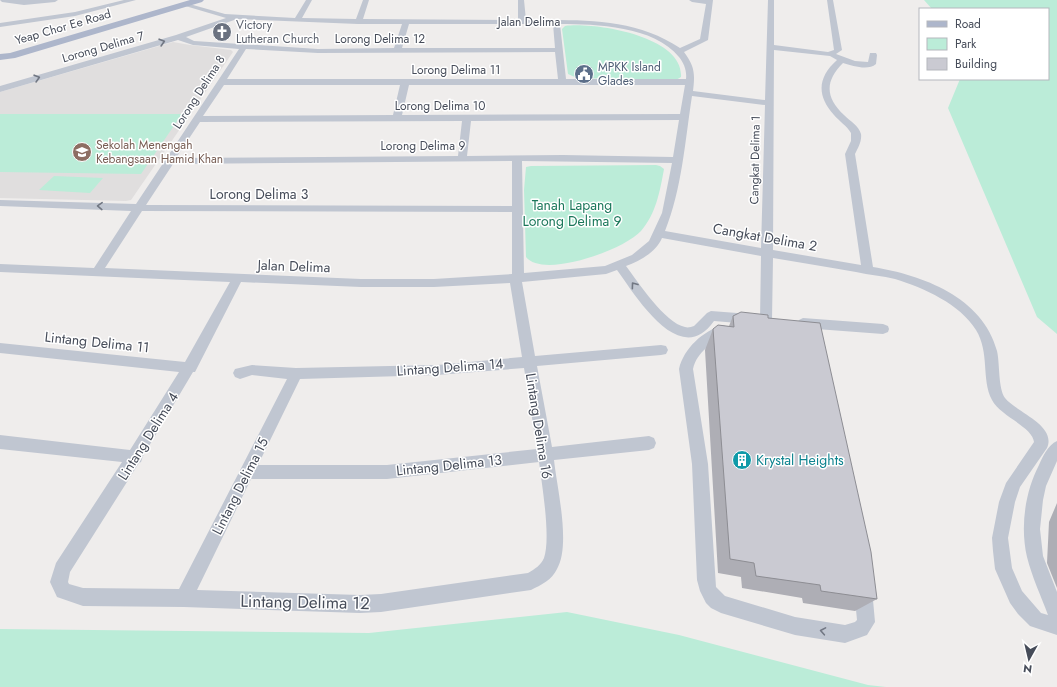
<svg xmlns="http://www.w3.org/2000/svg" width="1057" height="687" font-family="Jost,sans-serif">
  <rect width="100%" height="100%" fill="#efedec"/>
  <!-- education -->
  <path fill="#e0dede" d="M173 42 190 45 231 50 233 52 131 200 126 201 0 198V92Z"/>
  <!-- green -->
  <path fill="#bbecd8" d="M924 0H1057V334L1037 317 948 108 960 79H1048V9H932Z
    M565 26C594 22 684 36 681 77L676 80H672L577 78 568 74 562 29Z
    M0 114H182L141 174 0 172Z
    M656 165 660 166 664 169C660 191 656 214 641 231 624 250 543 279 526 257L524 190 526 167 531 166Z
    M54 176 103 178 90 193 39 190Z
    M567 612 679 635 868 685 886 687H0V629L369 633Z"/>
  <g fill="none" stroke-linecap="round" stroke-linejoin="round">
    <!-- minor -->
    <path fill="#c0c6d1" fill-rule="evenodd" d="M0 0H58L55 2 24 5 2 2Z
      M124 0H136L75 16 0 27V23L75 12Z
      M306 0H312L302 18 356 19 363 0H369L363 19 518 20V0H524L526 20C579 20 634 17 680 48L700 39 706 4 692 2 689 0H713L708 40 684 52C695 67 695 74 693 91L765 100 768 0H774V45L828 52 834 50 827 0H833L842 50 836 54 855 61 868 62 870 53H876L877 55 876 64C868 71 853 66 843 63 825 81 825 97 844 115 850 121 859 126 861 134 862 141 858 148 855 154L873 267C922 275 983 297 997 351 1000 364 998 388 1005 398 1016 412 1057 425 1047 448L1020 487 1015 502 1008 538 1012 568 1022 591 1041 613 1048 615C1041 596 1032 577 1027 557 1020 527 1025 492 1039 465 1043 456 1048 445 1057 441V461L1046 486 1043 500 1040 529 1043 556 1057 592V635L1030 626 1018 614 1010 603 995 569 993 551 992 538 999 502 1006 483 1034 442C1033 427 1000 416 992 400 981 379 990 353 976 330 960 304 924 288 895 279 883 276 869 275 856 272 829 267 801 263 773 258L772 320 770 323 766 325 762 323 760 320 761 256 662 238C656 252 640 261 626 266 638 282 665 323 685 327 688 328 691 327 694 326L707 313 711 311 750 314 754 316 756 319 754 322 750 324 714 321C680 370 636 296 617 270L606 274 522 282 535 356 661 345 666 346 668 350 666 354 661 355 537 366 552 447 649 436 654 438 656 443 654 448 649 450 554 460C557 488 571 545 557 569 552 580 541 585 531 590L381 612 360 613 184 607 83 606 57 597 50 582 56 563 122 462 0 449V435L130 450 179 372 0 353V343L185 362 230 282 0 272V264L94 268 131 211 0 206V200L136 204 239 49 193 45 178 40 0 92V86L176 35 226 18 182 5V3H186L225 14 295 18ZM237 19 358 24H402L394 48 318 49 194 41 186 37ZM409 24H553L555 48H402ZM560 24C596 24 654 26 679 57 684 63 687 71 686 79H566ZM246 49 318 53 555 52 558 79H227ZM774 50 830 56 837 60C818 77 816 95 834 115 839 121 847 126 851 133V141L845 154 861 265 773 250ZM224 85H400L393 115 203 116ZM409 85H685L680 114 402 115ZM692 96 765 105 761 248 665 231C682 189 685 141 692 96ZM679 120 673 157 563 155 467 156 471 121ZM462 121 458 156 176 158 200 122ZM512 161V206L146 205 173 164ZM522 161 672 163 662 213 649 241 632 255 605 266 524 273ZM142 211 512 212V274L434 279H361L105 268ZM241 282 361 287H434L510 283 522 357 437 365 296 368 252 365 235 369 233 373 235 377 240 379 252 375 287 379 179 589 83 588 69 584 68 582 70 572 139 463 141 462 143 456 193 372H195ZM524 368 537 449 387 465H258L300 379 437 375ZM539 462C542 485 551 538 544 558 541 565 535 569 528 573L381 594 360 595 197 590 251 479H387Z
      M803 318 883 324 888 326 889 329 888 332 883 334 803 328 799 326 797 323 799 320Z
      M723 325 728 327 729 330 728 333C713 343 697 351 693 369L708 464 716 587 725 596 795 617 845 625 855 622 857 620 854 589 857 583 863 580 869 583 872 589 875 622 867 635 845 643 795 635 721 613 711 608 706 603 700 591 697 580 692 464 679 369C684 348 703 331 723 325Z"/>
    <!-- major -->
    <path fill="#adb6cb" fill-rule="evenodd" d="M190 0H204L202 2 15 58 0 60V54L10 53Z"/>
  </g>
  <!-- wall -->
  <path fill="#aeaeb5" d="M733 316 768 318 877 599 855 611 803 603 802 598 742 588 741 577 718 573 705 350 713 329 729 326Z
    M1057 503V588L1047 563 1049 522Z"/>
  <!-- building -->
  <path fill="#cacad2" stroke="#8d8d93" d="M741 312 768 315V318L820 323 871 552 877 599 821 591 820 585 756 576 754 563 730 559 713 329 718 325 734 327 733 316Z"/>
  <!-- one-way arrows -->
  <defs><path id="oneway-chevron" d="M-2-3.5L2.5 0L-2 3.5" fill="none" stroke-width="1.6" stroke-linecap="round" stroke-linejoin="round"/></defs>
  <g stroke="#717783">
    <use href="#oneway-chevron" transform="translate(162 42) rotate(-16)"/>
    <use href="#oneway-chevron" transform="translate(37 78) rotate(-16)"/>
    <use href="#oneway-chevron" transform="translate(100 206) rotate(-178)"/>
    <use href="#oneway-chevron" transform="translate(634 285) rotate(-126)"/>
    <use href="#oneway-chevron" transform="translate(823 631) rotate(-170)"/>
  </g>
  <!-- icons -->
  <defs>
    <symbol id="church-disc" viewBox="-11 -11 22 22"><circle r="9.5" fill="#6b7280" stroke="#fff"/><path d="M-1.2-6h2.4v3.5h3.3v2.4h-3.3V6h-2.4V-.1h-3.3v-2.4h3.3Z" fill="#fff"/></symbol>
    <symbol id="civic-disc" viewBox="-11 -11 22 22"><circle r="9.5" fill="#5c6f8a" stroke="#fff"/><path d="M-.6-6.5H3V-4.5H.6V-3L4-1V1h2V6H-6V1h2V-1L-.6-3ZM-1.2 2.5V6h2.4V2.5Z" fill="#fff"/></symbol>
    <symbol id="school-disc" viewBox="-11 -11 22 22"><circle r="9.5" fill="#8d6e63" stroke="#fff"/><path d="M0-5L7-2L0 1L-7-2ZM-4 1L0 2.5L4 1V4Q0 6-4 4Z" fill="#fff"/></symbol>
    <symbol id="building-disc" viewBox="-11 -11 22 22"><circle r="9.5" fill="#0f9aa8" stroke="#fff"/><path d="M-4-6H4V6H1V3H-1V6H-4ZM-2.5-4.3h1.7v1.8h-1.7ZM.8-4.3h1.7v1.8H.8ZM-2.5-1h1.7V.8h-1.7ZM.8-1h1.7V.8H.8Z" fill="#fff"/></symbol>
  </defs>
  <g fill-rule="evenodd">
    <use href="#church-disc" x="211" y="21" width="22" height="22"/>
    <use href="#civic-disc" x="573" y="63" width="22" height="22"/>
    <use href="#school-disc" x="71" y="141" width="22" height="22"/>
    <use href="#building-disc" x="731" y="449" width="22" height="22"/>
  </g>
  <g text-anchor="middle" stroke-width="3" stroke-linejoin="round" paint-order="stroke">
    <!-- far-street labels -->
    <g font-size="12" fill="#464c59" stroke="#fff">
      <text x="529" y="26">Jalan Delima</text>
      <text transform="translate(63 27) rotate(-16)" y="4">Yeap Chor Ee Road</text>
      <text x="380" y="43">Lorong Delima 12</text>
      <text transform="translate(103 47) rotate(-16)" y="4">Lorong Delima 7</text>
      <text x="456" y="74">Lorong Delima 11</text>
      <text transform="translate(199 92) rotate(-57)" y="4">Lorong Delima 8</text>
      <text x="440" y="110">Lorong Delima 10</text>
      <text x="423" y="150">Lorong Delima 9</text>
      <text transform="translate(755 160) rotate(-89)" y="4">Cangkat Delima 1</text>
    </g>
    <!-- far-worship labels -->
    <g font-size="12" fill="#5b616d" stroke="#fff" text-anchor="start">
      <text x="236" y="29">Victory<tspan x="236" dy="14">Lutheran Church</tspan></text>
    </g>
    <!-- far-service labels -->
    <g font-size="12" fill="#4e5e75" stroke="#fff" text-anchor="start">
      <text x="598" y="71">MPKK Island<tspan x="598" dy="14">Glades</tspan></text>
    </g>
    <!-- far-education labels -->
    <g font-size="12" fill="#785e54" stroke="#fff" text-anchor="start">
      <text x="96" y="149">Sekolah Menengah<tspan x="96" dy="14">Kebangsaan Hamid Khan</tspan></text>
    </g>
    <!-- street labels -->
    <g font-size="14" fill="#464c59" stroke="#fff">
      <text x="259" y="199">Lorong Delima 3</text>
      <text transform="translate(765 237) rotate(10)" y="5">Cangkat Delima 2</text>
      <text transform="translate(294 266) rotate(2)" y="5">Jalan Delima</text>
      <text transform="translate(97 342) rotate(6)" y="5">Lintang Delima 11</text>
      <text transform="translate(450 367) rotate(-4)" y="5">Lintang Delima 14</text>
      <text transform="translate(539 426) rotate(81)" y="5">Lintang Delima 16</text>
      <text transform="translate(148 436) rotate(-58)" y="5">Lintang Delima 4</text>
      <text transform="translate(449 465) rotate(-6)" y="5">Lintang Delima 13</text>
      <text transform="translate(240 486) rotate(-63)" y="5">Lintang Delima 15</text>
    </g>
    <!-- park labels -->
    <g font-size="14" fill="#1a775a" stroke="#fff">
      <text x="572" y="210">Tanah Lapang<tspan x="572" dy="16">Lorong Delima 9</tspan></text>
    </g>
    <!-- culture labels -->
    <g font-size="14" fill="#0d838f" stroke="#fff" text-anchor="start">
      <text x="756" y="465">Krystal Heights</text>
    </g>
    <!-- near-street labels -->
    <g font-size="17" fill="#464c59" stroke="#fff">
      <text transform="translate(305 602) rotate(1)" y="6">Lintang Delima 12</text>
    </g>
  </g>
  <!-- legend -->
  <rect x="919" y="8" width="130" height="72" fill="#ffffff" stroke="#b5b7bd"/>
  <rect x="927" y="21" width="20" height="6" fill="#adb6cb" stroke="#b5b7bd"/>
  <text x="955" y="28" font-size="12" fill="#464c59">Road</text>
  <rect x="927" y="38" width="20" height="12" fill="#bbecd8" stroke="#b5b7bd"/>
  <text x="955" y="48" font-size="12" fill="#464c59">Park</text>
  <rect x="927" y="58" width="20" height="12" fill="#cacad2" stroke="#b5b7bd"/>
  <text x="955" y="68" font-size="12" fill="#464c59">Building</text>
  <!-- north arrow -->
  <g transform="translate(1029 659) rotate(188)" stroke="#ffffff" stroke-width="3" paint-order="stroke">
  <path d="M0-3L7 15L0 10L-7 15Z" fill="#464c59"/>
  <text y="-6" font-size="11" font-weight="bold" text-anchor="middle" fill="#464c59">N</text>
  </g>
</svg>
